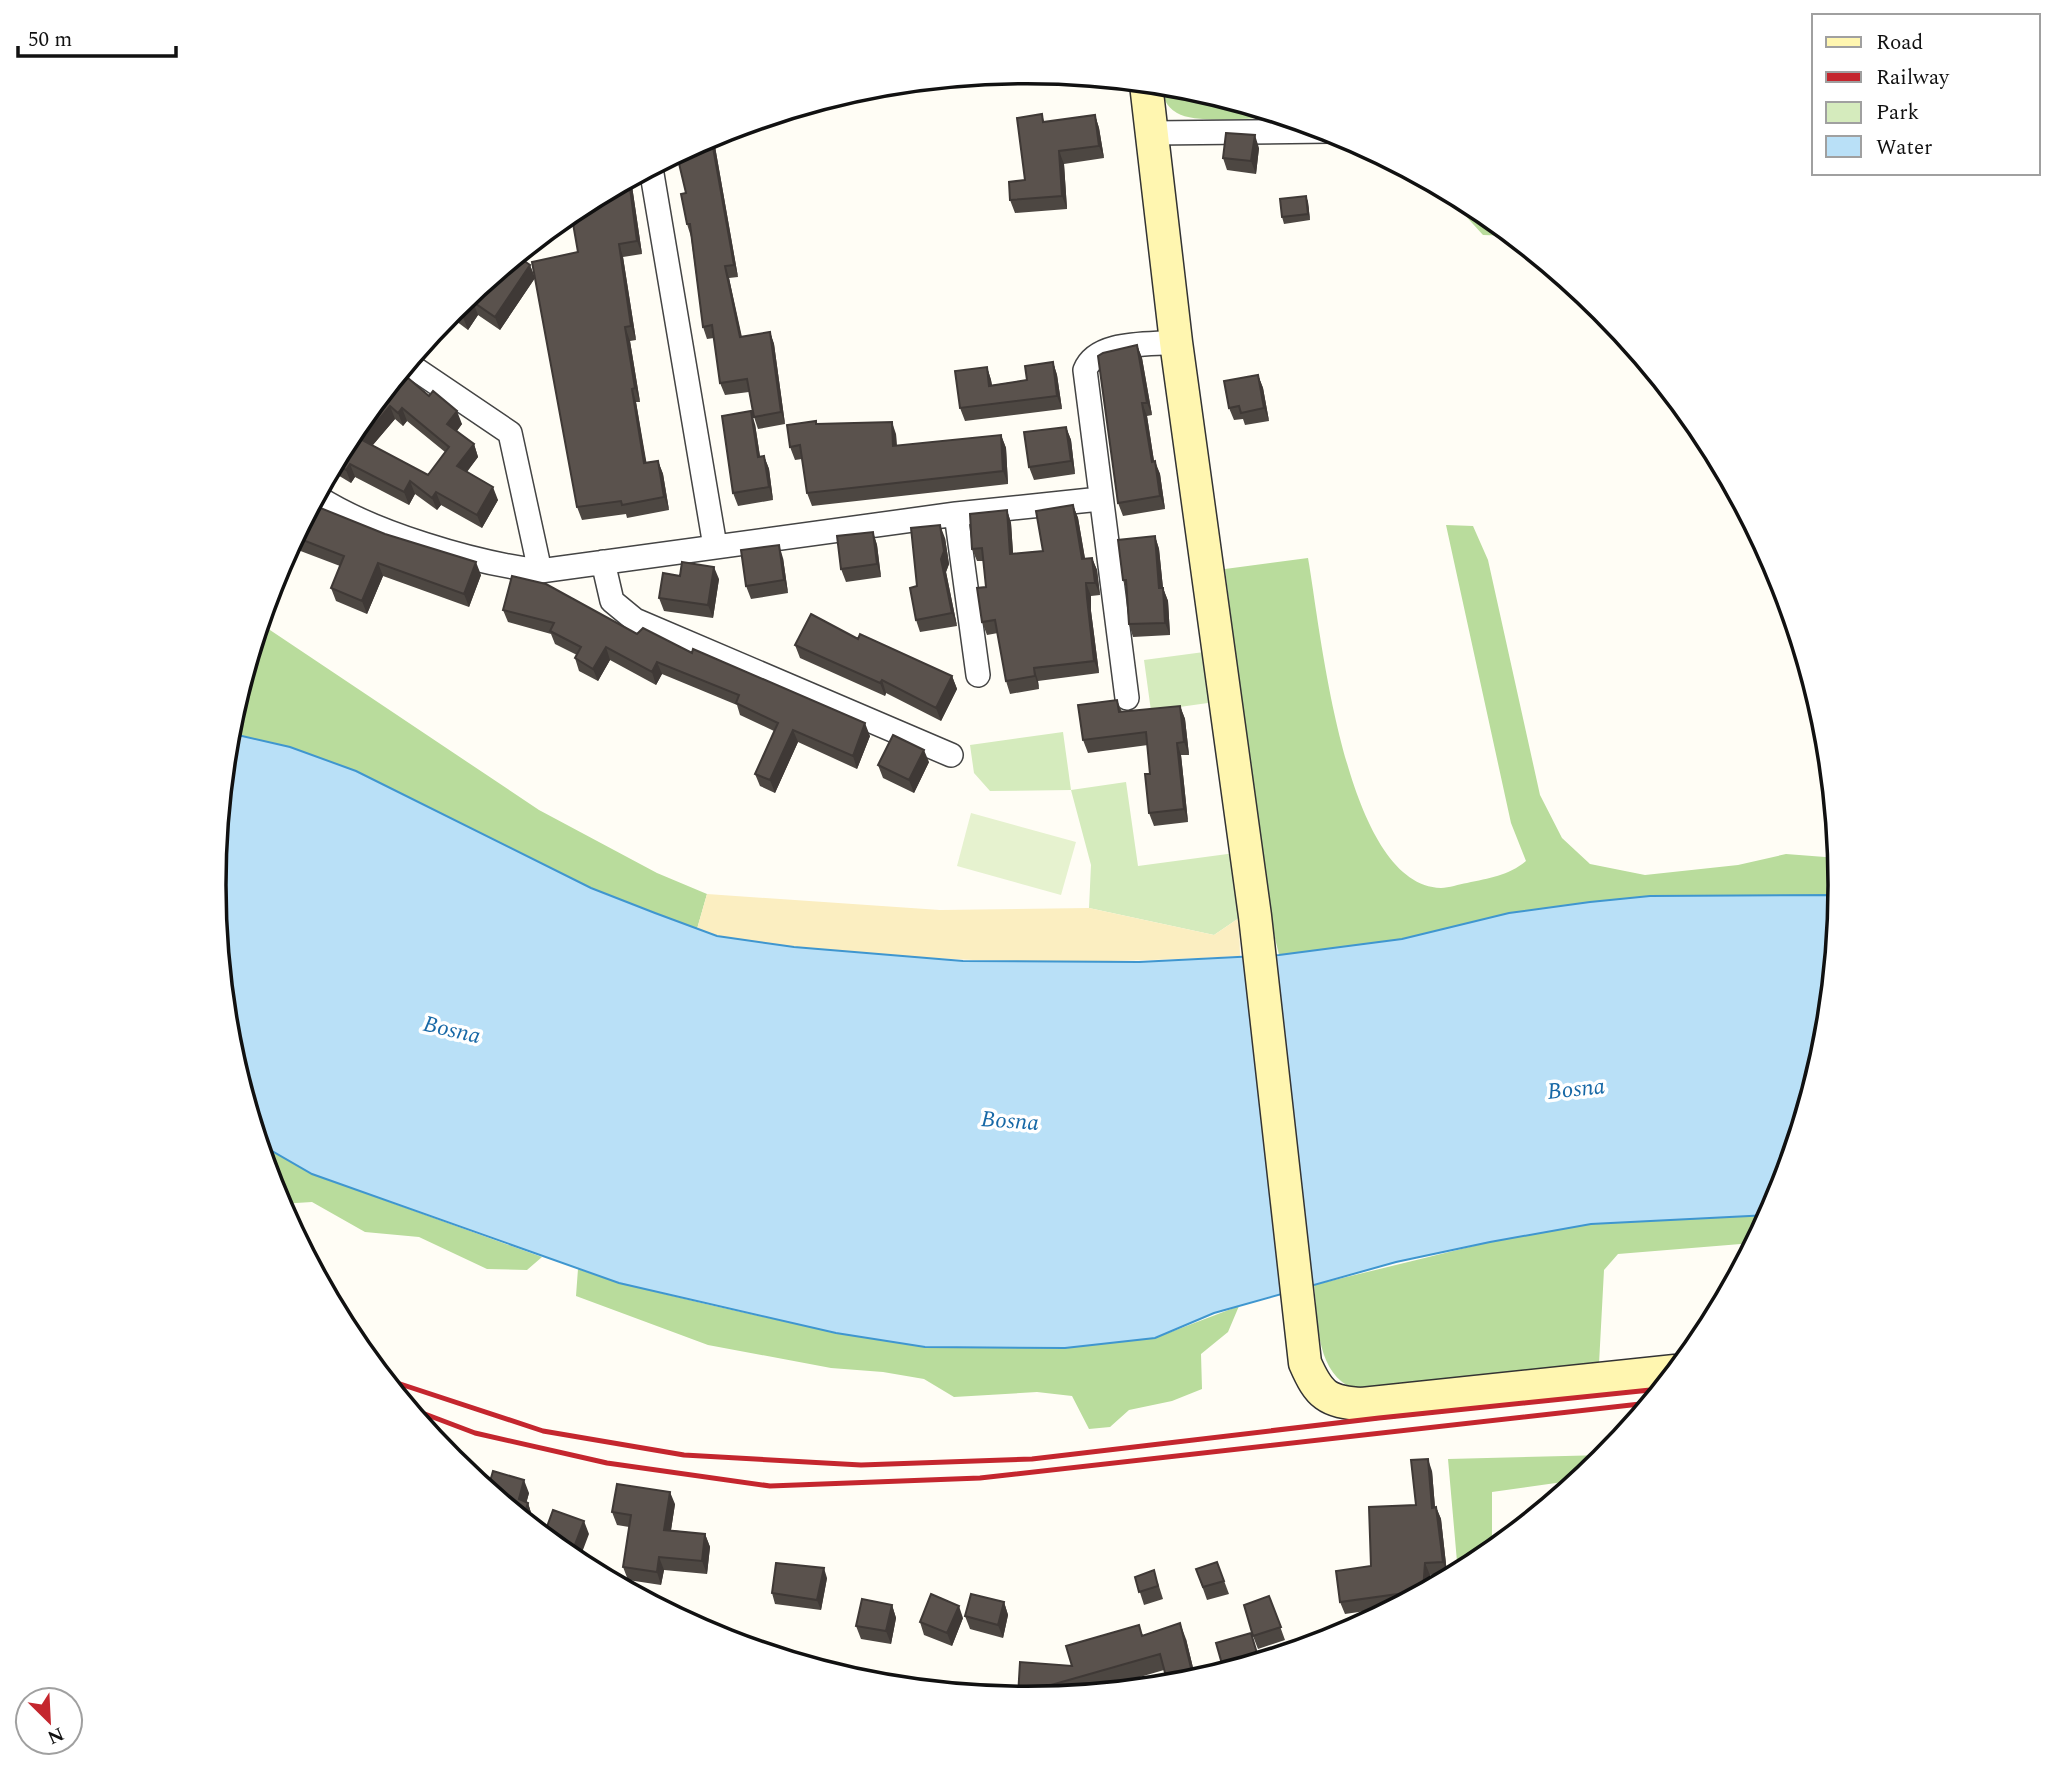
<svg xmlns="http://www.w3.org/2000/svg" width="2054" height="1770" font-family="Spectral,serif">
  <rect width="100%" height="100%" fill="#fffdf5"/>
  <!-- green -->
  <path fill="#d5ebbd" d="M1204 652 1215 702 1151 711 1144 660Z
    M1063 732 1071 790 1126 782 1138 866 1235 853 1239 918 1214 935 1089 908 1091 865 1071 790 990 791 974 773 970 745Z"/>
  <!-- forest -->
  <path fill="#b9dc9c" d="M1162 85 1189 88 1199 101H1229L1282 117C1257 117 1197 125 1177 113 1165 106 1163 97 1162 85Z
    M1463 200 1479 209 1511 236 1483 235 1463 213Z
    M1446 525 1473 526 1488 560 1540 795 1562 838 1590 864 1645 875 1738 865 1786 854 1838 858 1839 895 1650 896 1590 902 1509 913 1402 939 1279 955 1266 900 1225 569 1308 558C1321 630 1344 885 1441 888 1449 888 1459 884 1467 883 1489 878 1508 876 1526 861L1511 823Z
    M261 624 539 810 657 873 707 894 697 929 591 888 356 771 290 747 229 733Z
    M260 1144 312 1174 542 1257 527 1270 487 1269 419 1237 365 1232 312 1202 280 1204Z
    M1769 1215 1753 1243 1618 1254 1604 1270 1599 1364 1374 1393C1366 1391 1355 1390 1348 1386 1315 1367 1318 1317 1314 1285L1490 1242 1591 1224Z
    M578 1269 619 1283 710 1305 836 1333 925 1347 1065 1348 1155 1338 1239 1306 1228 1332 1201 1354 1202 1389 1172 1401 1129 1410 1110 1427 1089 1429 1072 1396 1037 1392 954 1397 924 1379 883 1372 831 1368 708 1345 576 1296Z
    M1606 1455 1577 1480 1492 1492V1550L1458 1573 1448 1459Z"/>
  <!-- sand -->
  <path fill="#fbeec1" d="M707 894 940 910 1089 908 1214 935 1239 918 1240 956C1106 964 972 964 839 951 792 947 741 945 697 929Z"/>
  <!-- pitch -->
  <path fill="#e6f2cf" d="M971 813 1076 842 1061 895 957 866Z"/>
  <!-- water -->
  <path fill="#b9e0f7" stroke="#3f96cf" stroke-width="2" d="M229 733 290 747 356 771 591 888 655 913 717 936 794 947 963 961 1139 962 1279 955 1402 939 1509 913 1590 902 1650 896 1839 895 1825 1044 1778 1197 1769 1215 1591 1224 1490 1242 1396 1262 1214 1313 1155 1338 1065 1348 925 1347 836 1333 619 1283 312 1174 260 1144 229 1043 214 885Z"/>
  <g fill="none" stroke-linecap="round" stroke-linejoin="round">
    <defs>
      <path id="street" d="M1153 133 1330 131
        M651 168 715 546
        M408 364 510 433 540 571
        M317 497C373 533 474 563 540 571L956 514 1100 499
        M956 514 978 675
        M603 562 612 601 635 620 951 755
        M1127 698 1085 370C1097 340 1149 345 1176 342"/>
      <path id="secondary" d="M1146 84 1176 342 1255 916 1305 1363C1319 1395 1327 1402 1362 1404L1675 1371"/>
    </defs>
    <!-- street casing -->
    <use href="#street" stroke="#444" stroke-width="26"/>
    <!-- secondary casing -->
    <use href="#secondary" stroke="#333" stroke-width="35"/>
    <!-- street -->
    <use href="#street" stroke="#fff" stroke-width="23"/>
    <!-- secondary -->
    <use href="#secondary" stroke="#fff6b0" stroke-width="32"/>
    <!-- rail -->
    <path stroke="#c4262e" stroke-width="5" d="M385 1379 543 1431 684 1455 861 1465 1032 1459 1379 1418 1660 1389
      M409 1408 475 1433 607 1463 770 1486 980 1478 1649 1403"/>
  </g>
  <!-- wall -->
  <path fill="#4d4742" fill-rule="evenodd" d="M1042 114 1044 122 1095 115 1099 128 1104 158 1064 164 1067 209 1015 213 1010 200 1025 180Z
    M713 135 738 277 729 278 742 337 770 332 774 344 785 424 758 429 754 417 749 392 725 395 720 383 714 338 707 339 703 327 691 237 687 224 686 193Z
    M1259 148 1256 174 1227 170 1223 158Z
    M631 179 642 254 623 257 636 340 630 341 640 402H636L646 463 658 461 663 474 669 510 627 518 626 514 582 520 577 507 578 252Z
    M1306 196 1308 202 1310 220 1284 224 1282 217Z
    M530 265 535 278 500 330 478 315 468 330 448 315 452 310Z
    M1137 345 1142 358 1152 415 1147 416 1154 461 1160 474 1165 509 1123 516 1118 503Z
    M1053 362 1057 375 1062 409 965 421 960 408 987 367 991 380 992 385 1027 380Z
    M401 372 462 424 457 431 474 444 478 457 467 472 498 500 482 528 441 505 437 510 415 494 409 505 355 477 351 483 331 471 351 433ZM395 419 403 426 407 421 445 452 428 475 372 446Z
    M1258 375 1263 388 1269 421 1245 425 1243 419 1234 420 1229 408Z
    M816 421 817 424 896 434 897 446 1001 435 1006 448 1008 484 812 506 807 493 802 459 795 460 790 447Z
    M755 424 760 456H764L769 469 773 500 738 506 733 493Z
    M1066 427 1071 440 1075 474 1034 480 1029 467Z
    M313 505 481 575 469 607 383 576 367 614 336 601 331 588 340 566 290 547Z
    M1073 505 1078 518 1085 558H1092L1097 570 1100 595 1091 596V611L1099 673 1038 681 1039 689 1010 694 1006 681 998 633 987 635 982 622 986 587 984 561H977L972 549 1007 510 1011 523 1013 554 1043 551Z
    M873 532 877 545 881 577 846 582 841 569Z
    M1155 536 1159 549 1163 588 1168 601 1170 635 1133 637 1129 624 1127 590 1123 580Z
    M945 538 949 564 946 572 957 626 920 632 916 620 917 586Z
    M783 558 788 593 751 599 746 586Z
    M680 576 719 579 713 618 664 611 659 598Z
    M503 610 637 634 692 653 870 736 857 769 798 742 775 793 760 786 755 774 774 731 740 715 737 705 662 674 656 685 610 660 598 681 579 671 575 658 577 655 555 644 551 634 508 622Z
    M858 639 952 676 957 689 941 721 886 693 885 696 800 658 795 645Z
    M1117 700 1122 712 1180 706 1185 719 1189 755H1181L1188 822 1154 826 1149 813 1150 774 1148 745 1088 753 1083 740Z
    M929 762 914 793 883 778 878 765Z
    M1432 1471 1435 1507H1436L1441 1519 1447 1573 1430 1575 1428 1588 1393 1607 1345 1614 1340 1602 1371 1566 1416 1505Z
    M472 1476 489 1485 529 1493 526 1503H528L532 1516 530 1524Z
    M675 1504 671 1530 705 1534 710 1547 707 1574 664 1570 661 1585 628 1580 623 1567 629 1527 617 1525 612 1512Z
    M1217 1562 1229 1594 1207 1600 1196 1569Z
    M1135 1577 1158 1583 1163 1599 1144 1605Z
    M827 1578 821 1610 775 1604 772 1593Z
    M1269 1596 1285 1640 1258 1649 1253 1636Z
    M1004 1602 1008 1615 1003 1638 970 1629 965 1616Z
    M892 1605 896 1618 891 1644 861 1639 856 1626Z
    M963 1618 952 1646 924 1635 920 1622Z
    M1139 1625 1142 1636 1186 1639 1196 1680 1185 1683 1164 1670 1088 1692 1027 1698 1018 1697V1696L1072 1666Z"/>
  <!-- shaded-wall -->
  <path fill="#3f3936" d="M1095 115 1099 128 1104 158 1099 146Z
    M713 135 738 277 734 265 711 136Z
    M1255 135 1259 148 1256 174 1251 161Z
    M1059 151 1064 164 1067 209 1062 196Z
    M631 179 642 254 637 241 629 180Z
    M1306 196 1308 202 1310 220 1308 214Z
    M619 244 623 257 636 340 631 326Z
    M530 265 535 278 500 330 495 317Z
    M725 266 729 278 744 349 740 337Z
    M473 302 478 315 468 330 463 317Z
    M625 327 630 341 640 402 635 388Z
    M770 332 774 344 785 424 781 412Z
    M1137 345 1142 358 1152 415 1147 403Z
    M1053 362 1057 375 1062 409 1057 396Z
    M987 367 991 380 994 398 989 386Z
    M1258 375 1263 388 1269 421 1264 408Z
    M632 389 636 402 649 477 644 463Z
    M1142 403 1147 416 1156 474 1152 462Z
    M390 406 395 419 366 453 362 440Z
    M402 408 407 421 403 426 398 413Z
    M457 411 462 424 452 437 447 424Z
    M751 411 755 424 762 470 758 457Z
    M892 422 896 434 897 459 893 446Z
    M1066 427 1071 440 1075 474 1071 461Z
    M1001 435 1006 448 1008 484 1003 471Z
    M474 444 478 457 461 479 457 466Z
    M764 456 769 469 773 500 769 487Z
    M658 461 663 474 669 510 664 497Z
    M1155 461 1160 474 1165 509 1160 496Z
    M350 464 355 477 351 483 346 470Z
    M410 481 415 494 409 505 404 492Z
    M493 487 498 500 482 528 477 515Z
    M436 492 441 505 437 510 432 498Z
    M1073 505 1078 518 1087 571 1082 559Z
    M1007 510 1011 523 1014 567 1010 554Z
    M940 525 945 538 949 564 946 572 957 626 952 613 941 559Z
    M873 532 877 545 881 577 877 564Z
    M1155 536 1159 549 1164 598 1163 588 1168 601 1170 635 1165 623 1159 588Z
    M779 545 783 558 788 593 784 580Z
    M1092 558 1097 570 1100 595 1095 583Z
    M476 562 481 575 469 607 464 594Z
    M378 563 383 576 367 614 362 601Z
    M714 567 719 579 713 618 708 605Z
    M1086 583 1091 596V611L1099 673 1094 661 1087 598Z
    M606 647 610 660 598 681 593 669Z
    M657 662 662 674 656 685 652 672Z
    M1034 668 1038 681 1039 689 1035 676Z
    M952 676 957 689 941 721 936 708Z
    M882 680 886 693 885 696 880 683Z
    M1180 706 1185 719 1189 755 1184 742Z
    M865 723 870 736 857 769 853 756Z
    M793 730 798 742 775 793 770 780Z
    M1177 743 1181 755 1188 822 1184 809Z
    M924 750 929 762 914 793 909 780Z
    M1428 1459 1432 1471 1436 1520 1432 1508Z
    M524 1480 529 1493 524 1512 519 1499Z
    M670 1492 675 1504 669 1543 664 1530Z
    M528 1503 532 1516 530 1524 525 1512Z
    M1436 1507 1441 1519 1447 1573 1443 1562Z
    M584 1521 589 1534 578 1563 573 1559 571 1555Z
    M705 1534 710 1547 707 1574 702 1561Z
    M659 1557 664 1570 661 1585 657 1572Z
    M1425 1563 1430 1575 1428 1588 1423 1591Z
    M824 1568 827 1578 821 1610 817 1600Z
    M1004 1602 1008 1615 1003 1638 998 1625Z
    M892 1605 896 1618 891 1644 886 1631Z
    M959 1606 963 1618 952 1646 947 1633Z
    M1180 1623 1186 1639 1196 1680H1194Z
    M1051 1685 1055 1696H1050Z"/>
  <!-- building -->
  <path fill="#5a524d" stroke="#3f3936" stroke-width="2" fill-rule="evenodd" d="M1042 114 1043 122 1095 115 1099 146 1059 151 1062 196 1010 200 1009 182 1025 180 1017 118Z
    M1226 133 1255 135 1251 161 1223 158Z
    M711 136 734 265 725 266 740 337 770 332 781 412 754 417 747 379 720 383 712 325 703 327 690 224H687L681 194 686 193 677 155Z
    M629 180 637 241 619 244 631 326 625 327 635 388 632 389 644 463 658 461 664 497 622 505 621 501 577 507 532 262 578 252 571 212 576 209Z
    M1306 196 1308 214 1282 217 1280 199Z
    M517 256 530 265 495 317 473 302 463 317 453 309Z
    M1137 345 1147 403H1142L1152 462 1155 461 1160 496 1118 503 1098 356 1103 353Z
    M1053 362 1057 396 960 408 955 371 987 367 989 386 1027 380 1025 366Z
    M401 372 429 396 433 391 457 411 447 424 474 444 457 466 493 487 477 515 436 492 432 498 410 481 404 492 350 464 346 470 335 463 351 433ZM390 406 398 413 402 408 449 447 428 475 362 440Z
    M1258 375 1264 408 1241 413 1239 406 1229 408 1224 381Z
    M751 411 758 457 764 456 769 487 733 493 722 416Z
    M816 421V424L892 422 893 446 1001 435 1003 471 807 493 800 445 790 447 787 425Z
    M1066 427 1071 461 1029 467 1024 432Z
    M313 505 385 534 476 562 464 594 378 563 362 601 331 588 344 556 295 537Z
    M1073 505 1082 559 1092 558 1095 583H1086L1087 598 1094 661 1034 668 1035 676 1006 681 995 620 982 622 977 588 986 587 982 548 972 549 970 514 1007 510 1010 554 1043 551 1036 511Z
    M940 525 944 551 941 559 952 613 916 620 910 588 917 586 911 528Z
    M873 532 877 564 841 569 837 536Z
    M1155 536 1159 588H1163L1165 623 1129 624 1126 580H1123L1118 540Z
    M779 545 784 580 746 586 741 550Z
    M682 562 714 567 708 605 659 598 663 573 680 576Z
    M512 576 546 584 637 634 643 628 692 653 693 649 865 723 853 756 793 730 770 780 755 774 778 723 736 703 739 695 657 662 652 672 606 647 593 669 575 658 581 647 550 631 554 623 503 610Z
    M811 614 858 639 860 634 952 676 936 708 882 680 880 683 795 645Z
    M1117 700 1119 712 1180 706 1184 742 1177 743 1184 809 1149 813 1145 774H1150L1146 732 1083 740 1078 705Z
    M893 735 924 750 909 780 878 765Z
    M1428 1459 1432 1508 1436 1507 1443 1562 1425 1563 1423 1591 1402 1602 1405 1593 1340 1602 1336 1571 1371 1566 1369 1507 1416 1505 1411 1460Z
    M493 1471 524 1480 519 1499 528 1503 525 1512 510 1508 472 1476 489 1485Z
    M617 1484 670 1492 664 1530 705 1534 702 1561 659 1557 657 1572 623 1567 631 1515 612 1512Z
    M553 1510 584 1521 571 1555 565 1553 544 1535Z
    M1217 1562 1224 1581 1203 1587 1196 1569Z
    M776 1563 824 1568 817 1600 772 1593Z
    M1154 1570 1158 1586 1139 1592 1135 1577Z
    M931 1594 959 1606 947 1633 920 1622Z
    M971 1594 1004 1602 998 1625 965 1616Z
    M1269 1596 1281 1627 1253 1636 1244 1605Z
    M862 1599 892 1605 886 1631 856 1626Z
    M1180 1623 1194 1680 1185 1683 1168 1684 1160 1654 1051 1685 1050 1696 1038 1697 1018 1696 1020 1662 1072 1666 1066 1646 1139 1625 1142 1636Z
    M1251 1633 1259 1660 1224 1671 1216 1643Z"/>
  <g text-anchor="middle" stroke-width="7" stroke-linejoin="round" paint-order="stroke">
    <!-- water labels -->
    <g font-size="23" font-style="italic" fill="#1768a6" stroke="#fff">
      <text transform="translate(452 1029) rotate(13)" y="8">Bosna</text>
      <text transform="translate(1576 1088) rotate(-6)" y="8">Bosna</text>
      <text transform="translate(1010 1120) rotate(4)" y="8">Bosna</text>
    </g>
  </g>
  <!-- crop -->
  <path d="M0 0H2054V1770H0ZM226 885a801 801 0 1 1 1602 0a801 801 0 1 1-1602 0Z" fill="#fff" fill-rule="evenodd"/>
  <path fill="none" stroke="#111" stroke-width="3.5" d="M226 885a801 801 0 1 1 1602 0a801 801 0 1 1-1602 0Z"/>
  <!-- legend -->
  <rect x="1812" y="14" width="228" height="161" fill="#ffffff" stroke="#a0a0a0" stroke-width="2"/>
  <rect x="1826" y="37" width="35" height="10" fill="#fff6b0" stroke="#a0a0a0" stroke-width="2"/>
  <text x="1876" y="49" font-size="21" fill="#111111">Road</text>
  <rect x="1826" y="72" width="35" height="10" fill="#c4262e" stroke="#a0a0a0" stroke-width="2"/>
  <text x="1876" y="84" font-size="21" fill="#111111">Railway</text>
  <rect x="1826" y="102" width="35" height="21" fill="#d5ebbd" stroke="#a0a0a0" stroke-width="2"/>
  <text x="1876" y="119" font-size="21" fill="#111111">Park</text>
  <rect x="1826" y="136" width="35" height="21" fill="#b9e0f7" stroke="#a0a0a0" stroke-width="2"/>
  <text x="1876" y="154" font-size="21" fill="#111111">Water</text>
  <!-- north arrow -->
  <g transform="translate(49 1721) rotate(156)"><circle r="33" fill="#ffffff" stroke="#a0a0a0" stroke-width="2"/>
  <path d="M0-5L12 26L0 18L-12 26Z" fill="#c4262e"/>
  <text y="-10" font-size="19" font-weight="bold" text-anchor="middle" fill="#111111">N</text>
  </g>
  <!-- scale -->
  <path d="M18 46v10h158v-10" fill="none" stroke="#111111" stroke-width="3.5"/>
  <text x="28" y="46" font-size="21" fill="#111111" stroke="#ffffff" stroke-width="5" paint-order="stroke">50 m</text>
</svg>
